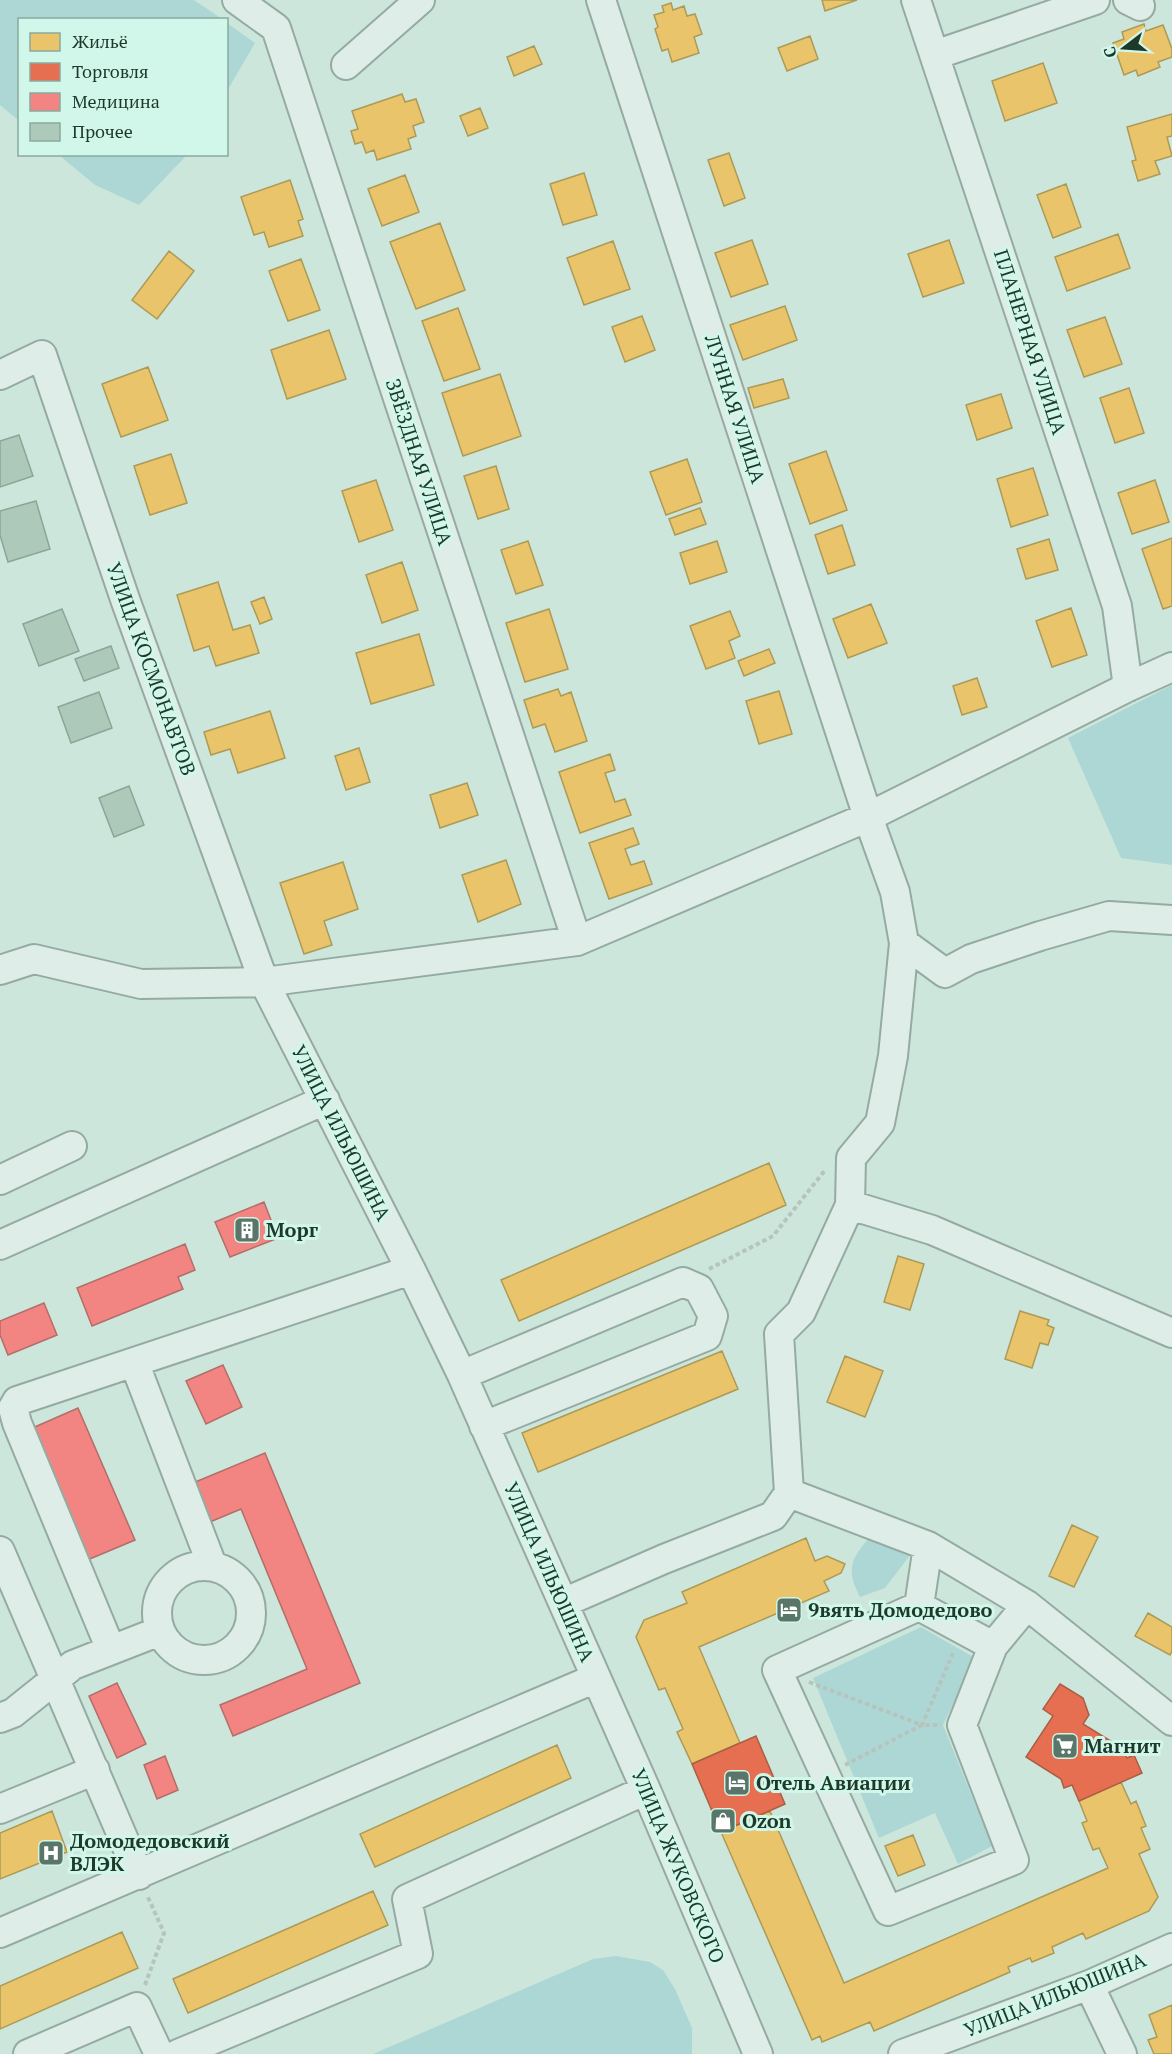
<svg xmlns="http://www.w3.org/2000/svg" width="1172" height="2054" font-family="'PT Serif',serif">
  <rect width="100%" height="100%" fill="#cce6dc"/>
  <!-- green -->
  <path fill="#add7d5" d="M0 0H194L222 19 20 20 19 121 0 105Z
    M227 23 255 43 227 91Z
    M59 155H187L139 205 95 185Z
    M1172 685V865L1121 858 1068 738Z
    M873 1533 911 1554 885 1588 860 1597C844 1566 853 1557 873 1533Z
    M921 1627 975 1658 943 1725 992 1846 958 1864 935 1813 879 1838 813 1678Z
    M616 1956 650 1962 663 1970 675 1989 692 2028V2054H373L593 1959Z"/>
  <!-- homes -->
  <path fill="#e9c46a" stroke="#ac9a57" stroke-width="1.5" d="M822 0H857L825 11Z
    M671 3 673 10 684 6 687 16 695 14 702 34 694 37 699 53 672 62 668 49 662 51 655 29 658 27 654 15 664 12 662 6Z
    M1144 24 1146 31 1163 25 1172 49V57L1158 62 1160 67 1138 76 1136 70 1124 75 1113 43 1124 39 1122 32Z
    M810 36 818 59 787 71 778 48Z
    M534 46 542 64 514 76 507 57Z
    M1043 63 1057 103 1005 121 992 81Z
    M402 94 405 102 416 99 424 122 413 126 416 136 408 139 411 149 377 160 374 150 366 153 362 142 355 144 351 131 358 129 352 111Z
    M480 108 488 128 468 136 460 116Z
    M1172 114V136L1167 137 1172 156 1155 161 1160 174 1138 181 1132 161 1136 160 1127 127Z
    M729 153 745 198 724 206 708 160Z
    M584 173 597 215 563 225 550 184Z
    M405 175 419 212 382 226 368 189Z
    M290 180 303 219 298 221 303 236 269 247 264 232 254 235 241 197Z
    M1066 184 1081 227 1053 238 1037 195Z
    M440 223 465 290 416 309 390 242Z
    M1118 234 1130 268 1067 291 1055 257Z
    M752 240 768 284 731 297 715 253Z
    M949 240 964 283 923 297 908 254Z
    M613 241 630 289 584 305 567 258Z
    M169 251 194 271 157 319 132 300Z
    M301 259 320 310 288 321 269 271Z
    M785 306 797 340 743 360 730 325Z
    M458 308 480 369 444 381 422 321Z
    M642 316 655 350 625 362 612 327Z
    M1105 317 1122 364 1084 377 1067 330Z
    M329 330 346 379 287 399 271 350Z
    M148 367 168 420 121 437 102 384Z
    M500 374 521 436 463 456 442 393Z
    M783 379 789 398 754 408 748 388Z
    M1129 388 1144 433 1115 443 1100 398Z
    M1001 394 1012 428 977 440 966 405Z
    M826 451 847 510 810 524 789 464Z
    M171 454 187 503 150 515 134 466Z
    M687 459 702 502 666 515 650 472Z
    M496 466 509 509 478 519 464 476Z
    M1033 468 1048 515 1011 527 997 479Z
    M376 480 393 530 359 542 342 491Z
    M1155 480 1169 522 1132 534 1118 493Z
    M700 508 706 524 675 535 669 519Z
    M842 525 855 565 828 574 815 535Z
    M1172 538V606L1163 609 1142 549Z
    M1049 539 1058 570 1026 579 1017 549Z
    M528 541 543 585 516 594 501 550Z
    M717 541 727 572 690 584 680 553Z
    M402 562 418 610 382 623 366 575Z
    M218 582 233 630 250 625 259 653 216 666 209 646 194 651 177 595Z
    M264 597 272 619 260 624 251 602Z
    M871 604 887 643 848 658 833 619Z
    M1071 608 1087 655 1052 667 1036 621Z
    M549 609 568 669 525 682 506 623Z
    M730 611 740 636 729 641 735 658 706 669 690 626Z
    M419 634 434 685 371 704 356 653Z
    M769 649 775 663 744 676 738 661Z
    M977 678 987 707 962 715 953 686Z
    M558 689 561 696 571 692 587 741 555 752 545 724 533 728 524 700Z
    M779 691 792 734 759 744 746 701Z
    M270 711 285 758 238 773 230 749 211 755 204 732Z
    M359 748 370 782 346 790 335 756Z
    M610 754 615 770 605 773 615 802 625 799 631 815 580 833 559 772Z
    M467 783 478 815 440 828 430 795Z
    M633 828 639 844 625 849 631 865 644 861 652 884 609 899 589 843Z
    M506 860 521 904 478 922 462 875Z
    M343 862 358 909 324 921 332 945 304 954 280 883Z
    M769 1163 786 1205 519 1321 501 1280Z
    M898 1256 924 1264 910 1310 884 1302Z
    M1020 1311 1049 1320 1047 1325 1054 1328 1048 1345 1040 1343 1032 1368 1005 1359Z
    M722 1351 738 1389 538 1472 522 1433Z
    M845 1356 883 1371 865 1417 827 1402Z
    M1072 1525 1098 1537 1074 1587 1049 1576Z
    M806 1538 815 1561 827 1556 845 1564 841 1573 824 1581 829 1591 699 1647 740 1743 692 1764 677 1732 683 1729 665 1688 659 1690 636 1637 644 1620 687 1603 682 1592Z
    M1148 1613 1172 1627V1651L1170 1655 1135 1636Z
    M557 1745 571 1778 375 1867 360 1834Z
    M1121 1782 1131 1804 1136 1801 1146 1826 1141 1828 1150 1849 1139 1854 1158 1897 1149 1911 1086 1939 1083 1933 1052 1947 1054 1953 1032 1962 1030 1958 1008 1967 1010 1972 874 2031 870 2022 822 2042 820 2036 812 2040 721 1832 770 1811 844 1983 1108 1868 1099 1848 1093 1850 1082 1823 1087 1821 1079 1801Z
    M52 1811 67 1852 0 1879V1833Z
    M913 1835 925 1865 898 1876 885 1846Z
    M373 1891 388 1925 188 2013 173 1979Z
    M122 1932 138 1968 0 2029V1986Z
    M1172 2005V2054H1154L1148 2040 1157 2037 1149 2015Z"/>
  <!-- shops -->
  <path fill="#e76f51" stroke="#aa5f45" stroke-width="1.5" d="M1060 1684 1083 1698 1089 1715 1083 1724 1122 1748 1127 1758 1134 1755 1142 1773 1079 1801 1072 1785 1064 1788 1061 1779 1026 1757 1053 1716 1043 1709Z
    M756 1736 785 1804 721 1832 692 1764Z"/>
  <!-- health -->
  <path fill="#f28482" stroke="#b26e68" stroke-width="1.5" d="M264 1202 278 1238 230 1257 215 1222Z
    M185 1244 195 1270 178 1277 183 1289 92 1326 77 1288Z
    M44 1303 57 1335 8 1355 0 1335V1321Z
    M223 1365 242 1407 206 1424 186 1381Z
    M78 1408 135 1540 85 1561 28 1430Z
    M265 1453 360 1683 233 1736 220 1705 307 1669 241 1509 210 1522 193 1483Z
    M117 1683 146 1744 117 1758 89 1696Z
    M165 1756 178 1790 157 1799 144 1765Z"/>
  <!-- building -->
  <path fill="#adc9ba" stroke="#8ba698" stroke-width="1.5" d="M19 435 33 476 0 487V441Z
    M36 501 50 549 8 562 0 535V511Z
    M62 609 79 651 39 666 23 624Z
    M111 646 119 668 84 681 75 659Z
    M99 692 112 728 71 743 58 707Z
    M129 786 144 825 114 837 99 798Z"/>
  <g fill="none" stroke-linecap="round" stroke-linejoin="round">
    <defs>
      <path id="minor" d="M237 0 276 28 577 941
        M916 0 1117 606 1128 687
        M1128 0 1140 6
        M935 55 1095 0
        M346 65 420 0
        M0 375 42 355 126 602 264 982 411 1270 462 1375 646 1790 758 2054
        M904 943 945 973 971 959 1040 936 1109 916 1172 920
        M0 970 34 959 141 984 264 982 577 941 868 817 1128 687 1172 667
        M0 1180 72 1146
        M850 1205 932 1230 1172 1333
        M0 1245 325 1100
        M134 1362 212 1565
        M462 1375 683 1282 699 1289 713 1316 707 1336 484 1426
        M789 1493 928 1546 1027 1605 1172 1721
        M928 1546 919 1606 777 1670 888 1911 1014 1860 962 1725 993 1646 1027 1605
        M0 1551 139 1875
        M157 1613a47 47 0 1 1 94 0a47 47 0 1 1-94 0Z
        M563 1603 664 1559 773 1516 789 1493 779 1334 801 1312 850 1205 851 1158 880 1123 893 1056 904 943 895 892 868 817 601 0
        M919 1606 993 1646
        M111 1650 17 1423 13 1408 17 1401 411 1270
        M0 1718 13 1713 73 1665 160 1631
        M0 1809 95 1770
        M0 1933 596 1678
        M1089 1985 1122 2054
        M28 2054 137 2007 159 2054
        M178 2054 418 1954 407 1899 646 1790
        M903 2054 1089 1985 1172 1948"/>
    </defs>
    <!-- minor casing -->
    <use href="#minor" stroke="#95aba1" stroke-width="32"/>
    <!-- path -->
    <path stroke="#b5c5be" stroke-width="4" stroke-dasharray="4.5 3" stroke-linecap="butt" d="M709 1269 773 1236 826 1169
      M809 1682 922 1725 953 1653
      M845 1765 922 1725H941
      M145 1985 164 1933 147 1895"/>
    <!-- minor -->
    <use href="#minor" stroke="#deede8" stroke-width="28"/>
  </g>
  <!-- icons -->
  <defs>
    <symbol id="building-square" viewBox="-11 -11 22 22"><rect x="-9" y="-9" width="18" height="18" rx="4" fill="#5a7668" stroke="#d1f7eb"/><path d="M-4-6H4V6H1V3H-1V6H-4ZM-2.5-4.3h1.7v1.8h-1.7ZM.8-4.3h1.7v1.8H.8ZM-2.5-1h1.7V.8h-1.7ZM.8-1h1.7V.8H.8Z" fill="#fff"/></symbol>
    <symbol id="hotel-square" viewBox="-11 -11 22 22"><rect x="-9" y="-9" width="18" height="18" rx="4" fill="#5a7668" stroke="#d1f7eb"/><path d="M-6-4.5h1.5V1H6V5H4.5V3h-9V5H-6ZM-4 0a1.8 1.8 0 1 1 3.6 0ZM.5 0V-2.5h3Q6-2.5 6 0Z" fill="#fff"/></symbol>
    <symbol id="supermarket-square" viewBox="-11 -11 22 22"><rect x="-9" y="-9" width="18" height="18" rx="4" fill="#5a7668" stroke="#d1f7eb"/><path d="M-6-5.5h2.5l.6 2H6L4.5 2H-2.5L-4.4-4H-6ZM-1.5 3.2a1.3 1.3 0 1 0 .1 0ZM3 3.2a1.3 1.3 0 1 0 .1 0Z" fill="#fff"/></symbol>
    <symbol id="shop-square" viewBox="-11 -11 22 22"><rect x="-9" y="-9" width="18" height="18" rx="4" fill="#5a7668" stroke="#d1f7eb"/><path d="M-5-2.5h2.3a2.7 3.5 0 0 1 5.4 0H5L5.5 6h-11ZM-1.5-2.5h3a1.5 2.3 0 0 0-3 0Z" fill="#fff"/></symbol>
    <symbol id="hospital-square" viewBox="-11 -11 22 22"><rect x="-9" y="-9" width="18" height="18" rx="4" fill="#5a7668" stroke="#d1f7eb"/><path d="M-5-5h3v3.5h4V-5h3V5h-3V1.5h-4V5h-3Z" fill="#fff"/></symbol>
  </defs>
  <g fill-rule="evenodd">
    <use href="#building-square" x="232" y="1215" width="30" height="30"/>
    <use href="#hotel-square" x="774" y="1595" width="30" height="30"/>
    <use href="#supermarket-square" x="1050" y="1731" width="30" height="30"/>
    <use href="#hotel-square" x="722" y="1768" width="30" height="30"/>
    <use href="#shop-square" x="708" y="1806" width="30" height="30"/>
    <use href="#hospital-square" x="36" y="1838" width="30" height="30"/>
  </g>
  <g text-anchor="middle" stroke-width="6" stroke-linejoin="round" paint-order="stroke">
    <!-- street labels -->
    <g font-size="20" fill="#1d392a" stroke="#d1f7eb">
      <text transform="translate(1030 342) rotate(72)" y="7">ПЛАНЕРНАЯ УЛИЦА</text>
      <text transform="translate(735 409) rotate(72)" y="7">ЛУННАЯ УЛИЦА</text>
      <text transform="translate(419 462) rotate(72)" y="7">ЗВЁЗДНАЯ УЛИЦА</text>
      <text transform="translate(151 669) rotate(70)" y="7">УЛИЦА КОСМОНАВТОВ</text>
      <text transform="translate(341 1133) rotate(63)" y="7">УЛИЦА ИЛЬЮШИНА</text>
      <text transform="translate(549 1572) rotate(66)" y="7">УЛИЦА ИЛЬЮШИНА</text>
      <text transform="translate(678 1866) rotate(67)" y="7">УЛИЦА ЖУКОВСКОГО</text>
      <text transform="translate(1055 1995) rotate(-22)" y="7">УЛИЦА ИЛЬЮШИНА</text>
    </g>
    <!-- poi labels -->
    <g font-size="20" font-weight="bold" fill="#1d392a" stroke="#d1f7eb" text-anchor="start">
      <text x="266" y="1237">Морг</text>
      <text x="808" y="1617">9вять Домодедово</text>
      <text x="1084" y="1753">Магнит</text>
      <text x="756" y="1790">Отель Авиации</text>
      <text x="742" y="1828">Ozon</text>
      <text x="70" y="1848">Домодедовский<tspan x="70" dy="23">ВЛЭК</tspan></text>
    </g>
  </g>
  <!-- legend -->
  <rect x="18" y="18" width="210" height="138" fill="#d1f7eb" stroke="#89ab9e" stroke-width="1.5"/>
  <rect x="30" y="33" width="30" height="18" fill="#e9c46a" stroke="#89ab9e" stroke-width="1.5"/>
  <text x="72" y="48" font-size="18" fill="#1d392a">Жильё</text>
  <rect x="30" y="63" width="30" height="18" fill="#e76f51" stroke="#89ab9e" stroke-width="1.5"/>
  <text x="72" y="78" font-size="18" fill="#1d392a">Торговля</text>
  <rect x="30" y="93" width="30" height="18" fill="#f28482" stroke="#89ab9e" stroke-width="1.5"/>
  <text x="72" y="108" font-size="18" fill="#1d392a">Медицина</text>
  <rect x="30" y="123" width="30" height="18" fill="#adc9ba" stroke="#89ab9e" stroke-width="1.5"/>
  <text x="72" y="138" font-size="18" fill="#1d392a">Прочее</text>
  <!-- north arrow -->
  <g transform="translate(1124 48) rotate(253)" stroke="#d1f7eb" stroke-width="4.5" paint-order="stroke">
  <path d="M0-4.5L10 22L0 15L-10 22Z" fill="#1d392a"/>
  <text y="-9" font-size="16" font-weight="bold" text-anchor="middle" fill="#1d392a">С</text>
  </g>
</svg>
